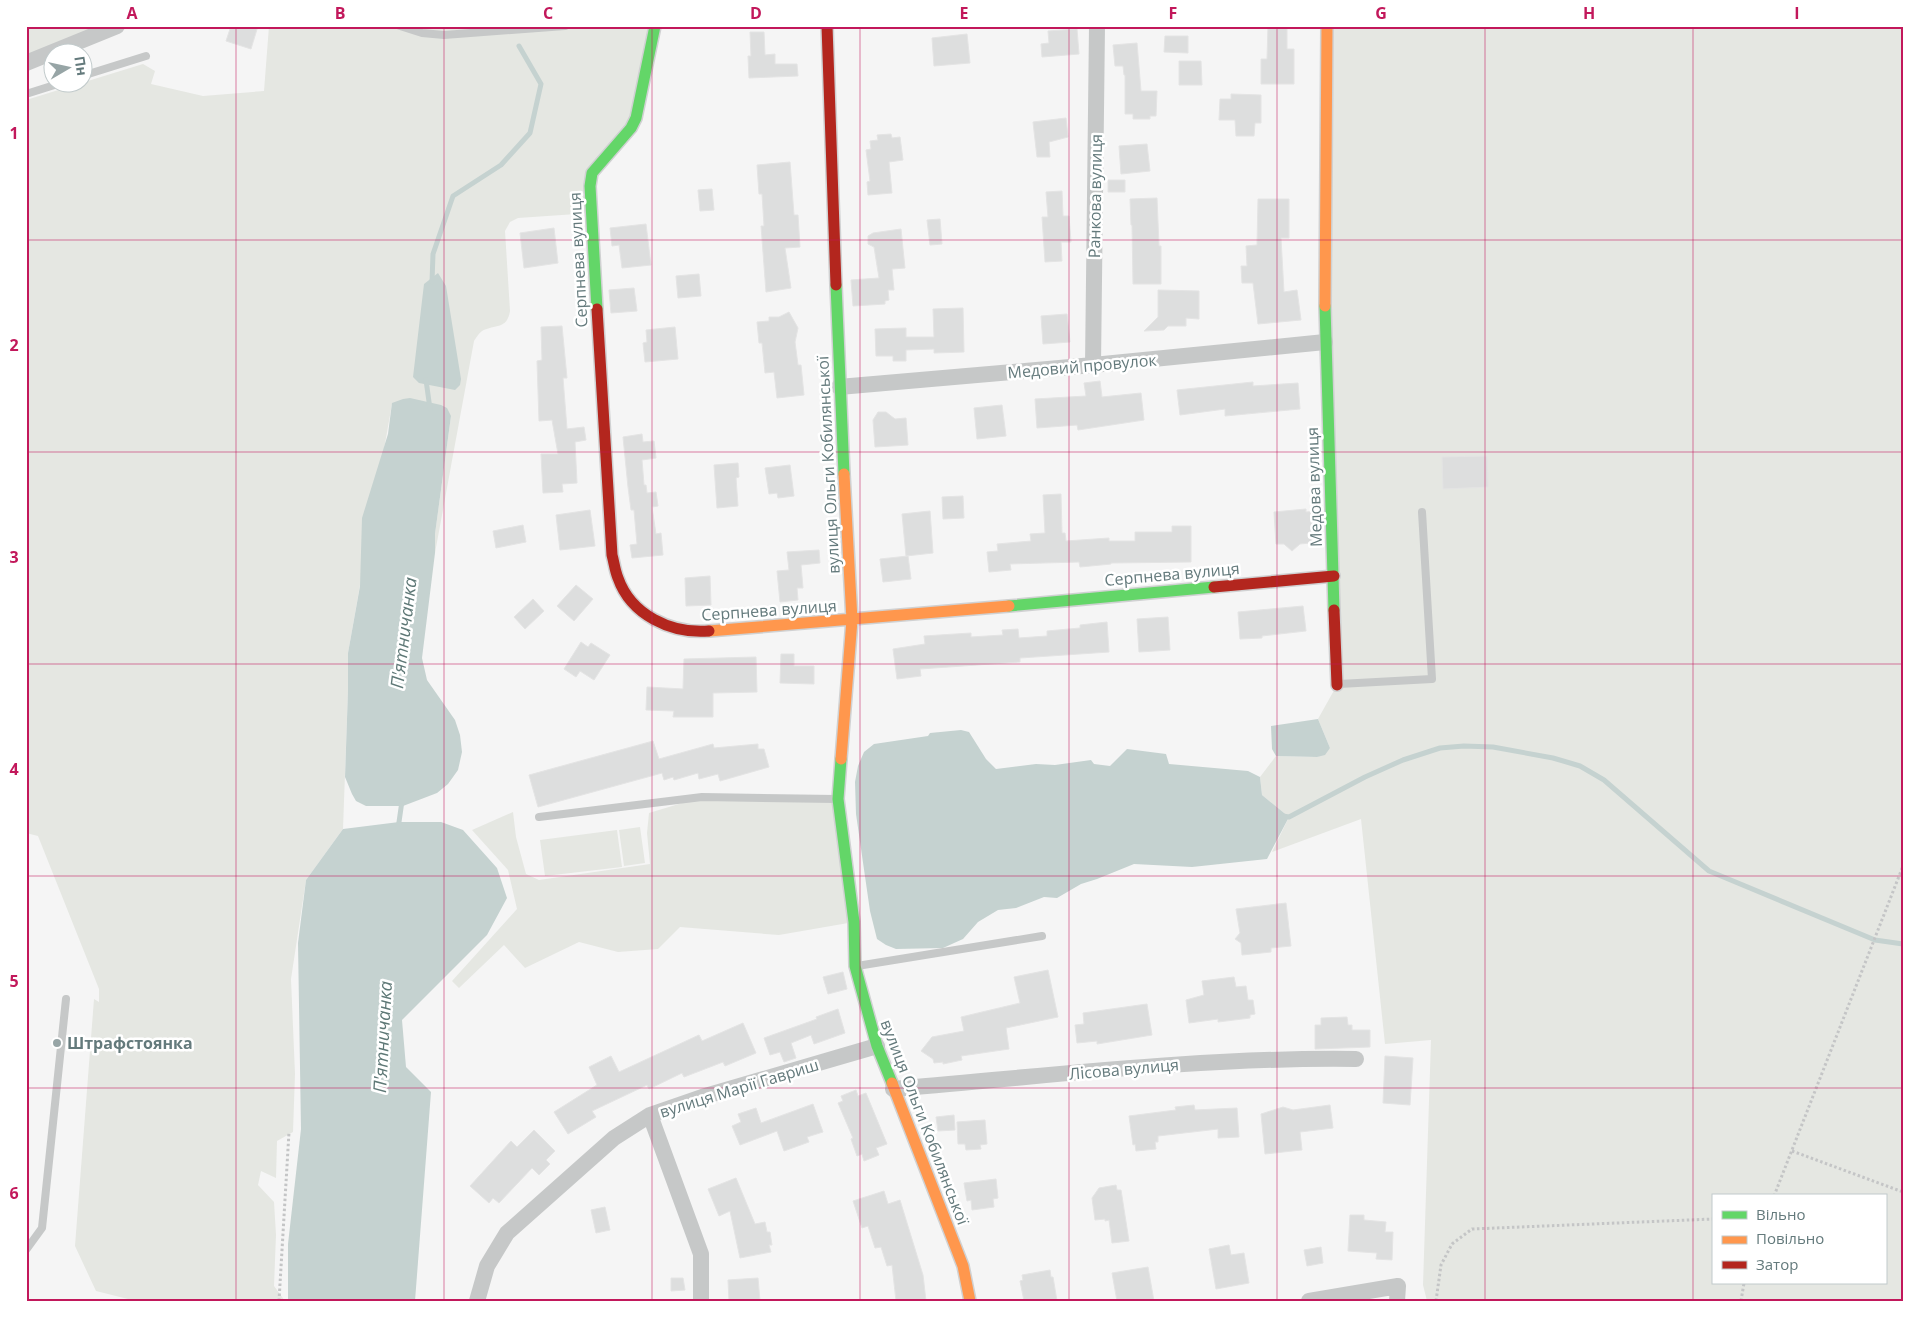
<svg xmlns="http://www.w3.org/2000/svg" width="1929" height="1327" font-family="'Open Sans',sans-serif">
  <rect width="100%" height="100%" fill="#f5f5f5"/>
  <!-- green -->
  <path fill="#e5e7e2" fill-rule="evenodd" d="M26 26H108L26 59Z
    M269 26H655L636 118 592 173 591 213 518 218 510 222 505 231 510 311C507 330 495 324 482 331 479 333 476 338 474 341L435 553V534L451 416 392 404 348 653V690L343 829 306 880 291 979 295 1074 293 1132 277 1141 276 1178 261 1171 258 1185 274 1202 276 1235 274 1286 285 1301H136L96 1291 75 1246 94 999 99 1002V989L38 836 26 833V100L143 64 155 71 151 84 203 96 264 91Z
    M1327 26H1903V1301H1427L1423 1285 1431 1040 1385 1044 1361 819 1272 852 1289 817 1262 795 1260 777 1276 756 1317 757 1330 748 1318 719 1337 685ZM1713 1196H1885V1283H1713Z
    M702 797 838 799 854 922 779 935 680 927 658 949 618 952 579 942 525 968 504 945 459 988 452 981 517 909 508 870 472 830 513 812 516 837 526 874 539 880 650 864 647 833 649 813Z
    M640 827 645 863 624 866 619 830Z
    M617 830 622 867 545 876 540 840Z"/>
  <!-- water -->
  <path fill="#c5d2d0" d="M438 273 446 286 461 379 460 385 455 390 419 383 413 377 424 284Z
    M410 398 441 405 447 408 451 416 435 534V553L422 658 427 680 455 720 460 735 462 752 458 770 448 784 437 793 403 806H366L356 801 352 794 345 777 348 690V653L360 586 362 518 388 434 392 403 403 399Z
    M1318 719 1330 748 1325 755 1317 757 1276 756 1272 749 1271 726Z
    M961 730 969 732 986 759 996 769 1036 764 1055 765 1091 760 1094 764 1110 766 1127 749 1166 754 1169 764 1248 771 1260 777 1262 795 1289 817 1267 859 1192 867 1134 864 1097 879 1081 884 1057 898 1044 897 1016 908 998 910 978 922 963 939 943 948 896 949 886 945 877 939 870 911 856 814 855 782 858 766 864 752 874 744 928 736 930 733Z
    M399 822H441L463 830 497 868 507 898 487 935 402 1020 406 1067 431 1092 415 1301H288V1244L301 1129 298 943 306 880 343 829Z"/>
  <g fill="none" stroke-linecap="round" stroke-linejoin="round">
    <!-- stream -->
    <path stroke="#c5d2d0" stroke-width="5" d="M432 282 433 254 453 196 501 165 530 133 541 84 519 46
      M426 380 430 409
      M1283 816 1289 817 1365 777 1403 760 1440 748 1464 746 1493 747 1553 758 1580 766 1604 780 1709 871 1875 940 1903 944
      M398 829 402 801"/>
  </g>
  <!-- building -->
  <path fill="#dddede" stroke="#e4e4e4" d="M231 26H258L251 49 226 41Z
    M1268 26H1287V49H1294V84H1261V59H1267Z
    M1077 29 1079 54 1042 57 1041 44 1049 43 1048 31Z
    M750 32H764L765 55 775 54V64H797L798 76 749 78 748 56H751Z
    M967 34 970 63 934 66 932 38Z
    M1165 36H1188V53L1164 52Z
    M1137 43 1141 91H1157L1156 116H1150V119H1133V114H1125V75H1124L1123 66H1115L1113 45Z
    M1179 61H1201L1202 85H1179Z
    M1231 94 1261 95V123H1255L1254 136H1236L1235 120H1219L1220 99H1231Z
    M1066 118 1068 137 1049 142 1050 157H1037L1033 122Z
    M891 134 892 138 900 137 903 160 889 162 892 193 868 195 867 182 870 181 866 150 871 149 870 141 878 140 877 135Z
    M1147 144 1150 171 1121 174 1119 146Z
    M790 162 794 215H798L800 247 785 248 791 288 766 292 761 226H764L762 194H759L757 165Z
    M1108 180H1125V192H1108Z
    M712 189 714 210 700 211 698 190Z
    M1062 191 1063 216H1069L1071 242H1061L1062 261 1045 262 1042 217H1048L1046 192Z
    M1157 198 1159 246H1161V284H1133L1132 225H1131L1130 199Z
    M1258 199H1289V238H1281L1284 292 1297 290 1301 320 1258 324 1253 283H1242L1241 266H1247L1246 246 1257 245Z
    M940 219 942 244 930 245 927 220Z
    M646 224 651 265 622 268 619 245 612 246 610 228Z
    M554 228 558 263 524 268 520 233Z
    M901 229 905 268 892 269 894 290H888L889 300 885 301V304L853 306 851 280 879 278 874 247 868 244V236L873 233Z
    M699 274 701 296 678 298 676 276Z
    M634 288 637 311 611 313 609 290Z
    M1158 290 1199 291V319L1186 318V326H1168L1164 330 1144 331 1158 317Z
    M963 308 964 352 934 353V349L906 350V361H893V356H876L875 329 906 328V337H934L933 309Z
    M789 312 798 328 795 342 798 365H801L804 395 777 398 774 372 765 373 762 343H759L757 322 769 321V317H779Z
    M1067 314 1070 342 1043 344 1041 316Z
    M562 326 567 378H563L567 429 584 427 586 440 575 442 577 483 562 484 563 492 543 493 541 454H558L552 420 539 421 537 361 542 360 541 327Z
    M675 327 678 359 645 362 643 343 647 342 646 330Z
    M1100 381 1102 397 1141 393 1144 420 1078 430 1077 425 1037 428 1035 399 1086 396 1084 383Z
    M1253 382V386L1298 383 1300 409 1225 416V409L1180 415 1177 390Z
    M1002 405 1006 436 977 439 974 408Z
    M878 412H886L895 419 906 418 908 445 875 447 873 420Z
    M642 434 643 442 654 441 656 458 642 460 644 485H646L647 493 656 492 658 506 652 507 656 534 661 533 663 555 632 558 630 545 637 544 634 510H631L628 487 623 437Z
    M1487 456 1488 487 1443 489 1442 457Z
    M738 463 739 477 736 478 738 506 717 508 714 465Z
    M790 465 794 496 778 498 777 493 769 494 765 468Z
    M1061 494 1062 533H1065L1066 541 1109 538V541H1135V532H1172V526H1191V562L1111 563V564L1080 567 1079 562 1010 564 1011 570 989 572 987 552 998 551 997 544 1031 541 1030 534 1045 533 1043 495Z
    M963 496 964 518 943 519 942 497Z
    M1306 509V512L1318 511 1319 542 1300 544 1292 551 1284 544H1276L1274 512Z
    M590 510 595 546 560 550 556 515Z
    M930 511 933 553 906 556 902 514Z
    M523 525 526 542 496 548 493 531Z
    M819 550 820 563 801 565 803 588H797L798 600 780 602 777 571 789 570 787 552Z
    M908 556 911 579 883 582 880 559Z
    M710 576 711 605 686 606 685 578Z
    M576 585 593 599 574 621 557 606Z
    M533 599 544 611 525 629 514 617Z
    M1303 606 1306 631 1262 636V638L1240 639 1238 612Z
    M1168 617 1170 650 1139 652 1137 619Z
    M1107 622 1109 652 1020 658V662L920 669 921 676 897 679 893 649 925 644 924 636 971 633V637L1003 635 1002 630 1018 629 1019 638 1047 636V631L1080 628V625Z
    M581 642 588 647 591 643 610 655 594 680 580 671 576 677 564 669Z
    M781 654H794V666H814V684L780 683Z
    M756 657 757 692 713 693V717H673L674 711 646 710 647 687 683 689 684 659Z
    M653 741 659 759 713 744 714 748 758 744V749H764L769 767 720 781 718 774 699 779 698 773 674 780 673 777 664 780 662 773 538 807 529 775Z
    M1286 903 1291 946 1271 948V952L1242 955 1241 943 1235 939 1240 933 1236 909Z
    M1048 970 1058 1017 1006 1028 1009 1049 961 1056 962 1060 943 1064V1062L934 1063 933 1059 921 1051 932 1037 964 1031 961 1017 1020 1003 1014 977Z
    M843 972 847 989 828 994 823 977Z
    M1234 977 1236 987 1246 986 1248 1000H1253L1255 1014 1250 1015V1018L1218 1022V1019L1189 1023 1186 1000 1204 995 1202 981Z
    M1147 1004 1152 1035 1097 1044V1041L1077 1043 1075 1025 1084 1024 1083 1013Z
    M838 1009 845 1033 814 1044 811 1035 791 1043 796 1058 784 1062 780 1052 770 1055 764 1038 817 1019 816 1017Z
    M1347 1017 1348 1025H1352V1030H1370V1047L1315 1049V1025H1321V1018Z
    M743 1023 756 1053 725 1066 723 1062 684 1077 682 1073 649 1089 647 1085 592 1111 596 1117 568 1134 554 1112 597 1085 589 1067 611 1056 619 1072 699 1035 702 1041Z
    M1385 1056 1413 1058 1410 1105 1383 1103Z
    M856 1090 858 1096 866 1093 887 1144 876 1148 879 1155 864 1161 862 1154 857 1156 851 1139 853 1138 838 1103 843 1101 841 1096Z
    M813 1104 823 1132 807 1137 809 1142 784 1151 777 1131 740 1145 732 1126 741 1122 738 1114 756 1108 761 1123Z
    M1194 1105 1195 1110 1237 1108 1239 1137 1218 1138V1129L1158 1136V1142H1155L1156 1149 1136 1151 1135 1144 1133 1145 1129 1116 1176 1110 1175 1107Z
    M1330 1105 1333 1128 1300 1132 1302 1150 1265 1154 1261 1114 1283 1107 1293 1110Z
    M954 1115 955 1130 938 1131 936 1117Z
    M985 1120 987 1144 980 1145 981 1149 966 1150 965 1144H958L957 1122Z
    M534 1130 555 1151 546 1160 550 1164 539 1175 532 1168 499 1203 493 1198 489 1203 470 1186 511 1141 517 1147Z
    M736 1178 755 1224 765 1222 767 1232H770L772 1245H769L771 1252 740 1258 730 1211 719 1216 708 1189Z
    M996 1179 998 1198 993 1199 994 1207 972 1210 971 1200 967 1201 964 1183Z
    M1116 1185 1117 1190H1121L1129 1241 1112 1243 1109 1220 1105 1221V1219L1095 1220 1092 1198 1099 1188Z
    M884 1191 888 1204 900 1200 923 1275 926 1301H896L892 1265 887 1266 881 1247 875 1248 868 1226 862 1228 853 1201Z
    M605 1207 610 1230 596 1233 591 1210Z
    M1350 1215H1364V1220L1386 1222 1385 1232H1393L1392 1260 1376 1259 1377 1253 1348 1251Z
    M1229 1245 1231 1255 1244 1253 1249 1283 1216 1289 1209 1249Z
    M1321 1247 1323 1263 1307 1266 1304 1250Z
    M1148 1267 1154 1301H1117L1112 1273Z
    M1050 1270 1051 1277H1053L1057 1301H1024L1020 1281 1023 1280 1022 1275Z
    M671 1278H683L685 1290 671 1291Z
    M758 1278 760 1301H729L728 1280Z"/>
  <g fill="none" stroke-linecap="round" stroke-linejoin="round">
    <defs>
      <path id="fast" d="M836 285 844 474
        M1325 306 1334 610
        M597 309 590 186 592 173 631 128 636 118 655 26
        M1009 606 1214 587
        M841 759 838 799 854 922 855 966 877 1046 892 1083"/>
      <path id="slow" d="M1325 306 1327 26
        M709 631 1009 606
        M841 759 852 620 844 474
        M892 1083 963 1266 970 1301"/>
      <path id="jam" d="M827 26 836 285
        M597 309 612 555C614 562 615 571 618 578 631 615 671 634 709 631
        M1214 587 1334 576
        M1334 610 1337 685"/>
    </defs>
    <!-- fast casing -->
    <use href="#fast" stroke="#d0d1d2" stroke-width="14"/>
    <!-- slow casing -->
    <use href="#slow" stroke="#d0d1d2" stroke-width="14"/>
    <!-- jam casing -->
    <use href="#jam" stroke="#d0d1d2" stroke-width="14"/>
    <!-- path -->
    <path stroke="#c4c5c6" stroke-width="3" stroke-dasharray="2.5 2.5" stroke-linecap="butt" d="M1792 1151 1903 1192
      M1774 1196 1903 866
      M279 1301 289 1132
      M1436 1301 1441 1265 1452 1244 1472 1229 1713 1219
      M1741 1301 1744 1283"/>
    <!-- lane -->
    <path stroke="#c6c8c8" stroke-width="8" d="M400 26 422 33 444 35 565 26
      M82 76 146 56
      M26 94 64 82
      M1339 684 1432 679 1422 512
      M539 817 702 797 836 799
      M857 966 1042 936
      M26 1250 42 1228 66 999"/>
    <!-- street -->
    <path stroke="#c6c8c8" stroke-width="16" d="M26 63 117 26
      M1093 365 1097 26
      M839 387 1093 365 1325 342
      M893 1089C1047 1076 1201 1057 1356 1059
      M650 1115 701 1254V1301
      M477 1301 487 1266 507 1233 614 1138 650 1115 702 1097 877 1046
      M1309 1301 1398 1286 1397 1301"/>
    <!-- fast -->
    <use href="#fast" stroke="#63d668" stroke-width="11"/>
    <!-- slow -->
    <use href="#slow" stroke="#ff974d" stroke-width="11"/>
    <!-- jam -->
    <use href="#jam" stroke="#b3261e" stroke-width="11"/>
  </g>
  <!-- grid -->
  <path fill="none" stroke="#c2185b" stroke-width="1" stroke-opacity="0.55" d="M236 26V1301M444 26V1301M652 26V1301M860 26V1301M1069 26V1301M1277 26V1301M1485 26V1301M1693 26V1301M26 240H1903M26 452H1903M26 664H1903M26 876H1903M26 1088H1903"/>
  <!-- markers -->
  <circle fill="#97a5a6" stroke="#fff" stroke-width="2" cx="57" cy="1043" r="5"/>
  <g text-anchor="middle" stroke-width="5" stroke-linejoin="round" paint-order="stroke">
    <!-- street labels -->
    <g font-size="16" fill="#647a7c" stroke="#fff">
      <text transform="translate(1095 196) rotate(-89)" y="6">Ранкова вулиця</text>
      <text transform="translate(578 260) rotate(-93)" y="6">Серпнева вулиця</text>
      <text transform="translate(1082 366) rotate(-5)" y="6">Медовий провулок</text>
      <text transform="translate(828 465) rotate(-93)" y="6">вулиця Ольги Кобилянської</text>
      <text transform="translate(1314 487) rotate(-92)" y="6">Медова вулиця</text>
      <text transform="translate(1172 574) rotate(-5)" y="6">Серпнева вулиця</text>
      <text transform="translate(769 610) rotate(-4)" y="6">Серпнева вулиця</text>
      <text transform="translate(1124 1069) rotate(-5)" y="6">Лісова вулиця</text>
      <text transform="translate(739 1088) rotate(-17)" y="6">вулиця Марії Гавриш</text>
      <text transform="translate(925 1122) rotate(69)" y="6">вулиця Ольги Кобилянської</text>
    </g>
    <!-- poi labels -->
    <g font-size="16" font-weight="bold" fill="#647a7c" stroke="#fff" text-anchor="start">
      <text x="67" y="1049">Штрафстоянка</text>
    </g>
    <!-- water labels -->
    <g font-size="18" font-style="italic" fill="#5e7876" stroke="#fff">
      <text transform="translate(404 633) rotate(-83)" y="6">П'ятничанка</text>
      <text transform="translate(383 1037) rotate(-87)" y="6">П'ятничанка</text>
    </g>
  </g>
  <!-- border -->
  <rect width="1929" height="1327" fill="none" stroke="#ffffff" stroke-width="55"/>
  <!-- legend -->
  <rect x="1712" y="1194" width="175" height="90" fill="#ffffff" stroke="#c1cacb"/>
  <rect x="1722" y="1211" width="25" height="8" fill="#63d668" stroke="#c1cacb"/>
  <text x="1756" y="1220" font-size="15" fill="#647a7c">Вільно</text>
  <rect x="1722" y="1236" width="25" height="8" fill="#ff974d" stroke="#c1cacb"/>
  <text x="1756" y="1244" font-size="15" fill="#647a7c">Повільно</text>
  <rect x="1722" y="1261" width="25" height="8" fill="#b3261e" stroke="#c1cacb"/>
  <text x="1756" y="1270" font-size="15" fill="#647a7c">Затор</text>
  <!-- north arrow -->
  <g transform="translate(68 68) rotate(81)"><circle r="24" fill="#ffffff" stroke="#c1cacb"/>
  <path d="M0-4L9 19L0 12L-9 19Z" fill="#97a5a6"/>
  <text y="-8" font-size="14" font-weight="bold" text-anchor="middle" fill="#647a7c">Пн</text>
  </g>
  <rect x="28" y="28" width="1874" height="1272" fill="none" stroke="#c2185b" stroke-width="2"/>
  <g font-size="16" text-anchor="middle" font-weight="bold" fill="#c2185b">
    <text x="132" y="19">A</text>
    <text x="340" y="19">B</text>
    <text x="548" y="19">C</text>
    <text x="756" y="19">D</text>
    <text x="964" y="19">E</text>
    <text x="1173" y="19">F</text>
    <text x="1381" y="19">G</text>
    <text x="1589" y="19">H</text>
    <text x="1797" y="19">I</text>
    <text x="14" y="139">1</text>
    <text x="14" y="351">2</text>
    <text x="14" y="563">3</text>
    <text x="14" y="775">4</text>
    <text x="14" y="987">5</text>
    <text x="14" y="1199">6</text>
  </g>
</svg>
